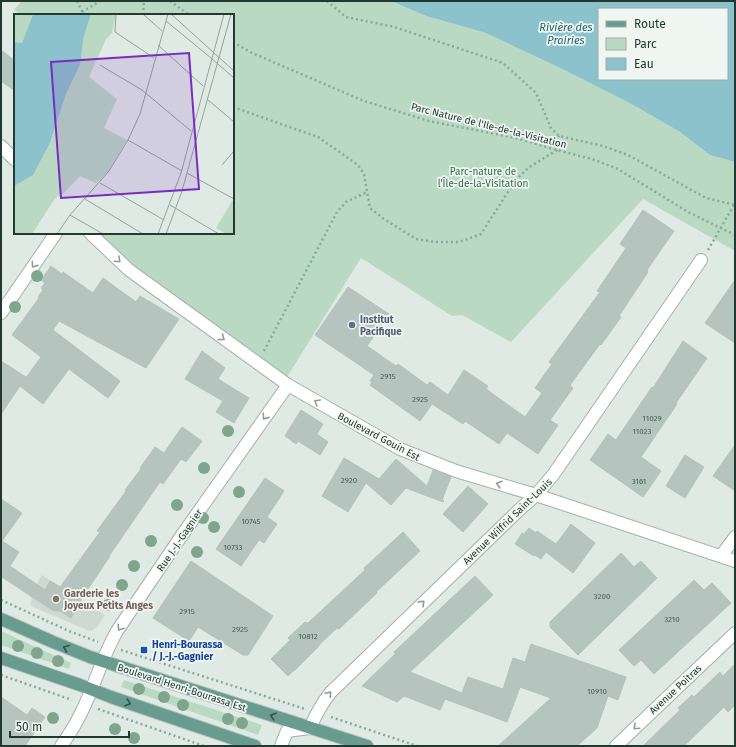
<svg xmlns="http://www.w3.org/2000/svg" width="736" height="747" font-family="'Fira Sans',sans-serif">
  <rect width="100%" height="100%" fill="#e0eae5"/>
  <!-- built -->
  <path fill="#ced9d4" d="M42 575 105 615 97 627 91 631 87 630 31 606 32 592Z"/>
  <!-- green -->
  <path fill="#bad9c2" d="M22 1H391L426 16 486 33 558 67 586 81 631 101 638 108 680 132 710 155 735 162V251L643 199 511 342 462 315 452 316 361 258 287 377 123 264 97 233H233V15H21L14 10Z
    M1 631 71 663 69 669 1 645Z
    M124 680 262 725 258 735 121 687Z"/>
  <!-- water -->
  <path fill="#8bc2cb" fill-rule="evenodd" d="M391 1H735V162L710 155 680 132 628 102 558 67 486 33 426 16ZM599 9H727V79H599Z"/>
  <!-- building -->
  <path fill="#b5c4be" stroke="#b3c3bc" d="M1 50 15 61V91L1 81Z
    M643 210 674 231 647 270 648 272 619 316 621 317 601 345 600 344 570 385 573 388 550 420 558 425 538 454 507 433 499 444 465 421 463 424 432 404 420 421 370 385 372 382 370 381 374 375 315 335 348 287 389 314 367 346 396 366 398 364 427 385 430 382 448 395 464 370 488 386 486 389 525 417 542 393 535 388 552 364 549 362 600 292 597 291 626 248 620 244Z
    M51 266 62 274 63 272 93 293 103 278 136 302 140 296 179 319 146 368 59 321 53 330 120 381 108 398 69 369 43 404 20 386 1 414V361L26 377 20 386 41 357 12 335 39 298 38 297 43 290 41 288 45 283 41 280Z
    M735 280V343L705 323Z
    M683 341 707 358 676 403 677 404 641 457 661 471 643 497 590 460 608 434 616 440 652 387 653 388Z
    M202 351 225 368 218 379 249 398 234 423 216 412 223 401 185 379Z
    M301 410 323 424 317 434 328 442 320 455 298 441 296 444 285 436Z
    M182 427 202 441 186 462 181 459 163 484 160 482 109 556H110L80 601H81L71 618 60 611 52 610 2 577 1 579V499L22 513 2 541 19 552 10 566 45 590 50 581 60 587 100 532 97 531 126 491 125 490 141 469 140 468 155 447 164 453Z
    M735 445V491L713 476Z
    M685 455 704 467 685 498 666 486Z
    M344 458 379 479 396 459 427 486 433 470 451 477 442 500 444 501 443 502 406 488 391 505 366 483 348 512 322 496Z
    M265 478 284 491 267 517 277 524 264 543 259 540 241 566 216 549Z
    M468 486 488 504 463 532 443 514Z
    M571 524 595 543 573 573 546 552 541 559 535 555 534 556 515 544 522 533 524 534 529 528 536 533 537 531 556 544Z
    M403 532 420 551 376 592 377 593 339 629 337 628 318 646H319L294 671V670L288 676 271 659 290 640 288 638 305 622 307 623H308L365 570 364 568Z
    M621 553 634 567 641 561 657 578 578 655 550 627V622Z
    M191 561 273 616 248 655H243L198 627 189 641 153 618Z
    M475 576 493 595 410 672 462 693 468 677 503 689 513 658 525 662 531 644 626 677 618 700 608 696 597 728 577 746H498L551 698 520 687 507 722 445 699 440 710 404 696 397 702 362 686 395 654 394 652Z
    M694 580 704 590 712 583 731 603 654 674 641 660 634 666 619 650Z
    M735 664V705L728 712 724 707 684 746H643L680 710 678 708 692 695 694 697 720 672 723 676Z
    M1 697 27 715 32 708 45 717 25 746H1Z"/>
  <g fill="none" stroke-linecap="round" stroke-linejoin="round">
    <defs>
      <path id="minor" d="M1 146 15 160
        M90 233 129 270 288 385 400 449 456 471 536 495 735 561
        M1 313 56 233
        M721 556 735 537
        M61 746C69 735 76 724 82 711 95 685 102 657 117 631L182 535 288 385
        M281 746 287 731 310 728C316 714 322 703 331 692L518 511 536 495 553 475 701 260
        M616 746 735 633"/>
      <path id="major" d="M1 619 53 642 90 657 168 682 367 746
        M1 658 80 685 111 697 255 746"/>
    </defs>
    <!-- minor casing -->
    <use href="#minor" stroke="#a3b1ac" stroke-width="14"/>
    <!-- major casing -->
    <use href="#major" stroke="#bdc4c2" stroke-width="14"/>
    <!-- path -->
    <path stroke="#82ab9e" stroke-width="2.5" stroke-dasharray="2 3" stroke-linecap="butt" d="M77 1 84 15
      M170 1 189 15
      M327 1 346 17 394 27 503 63 536 93 551 128 559 136 603 146 628 155 706 198 735 205
      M82 12 100 1
      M143 15 144 1
      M233 42 252 53 364 101 429 121 516 138 557 150 592 159 618 169 688 212 735 235
      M233 107 318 137 358 165 364 174 370 208 384 219 416 239 435 242H459L481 234 515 181 528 168 557 150 559 136
      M708 250 734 205
      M264 351 337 212 346 202 367 192
      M1 600 69 631 98 642
      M121 650 305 709
      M1 675 72 700
      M98 709 204 746
      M331 717 417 746"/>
    <!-- minor -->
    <use href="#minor" stroke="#fff" stroke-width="12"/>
    <!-- major -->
    <use href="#major" stroke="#679c8e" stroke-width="12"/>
  </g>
  <!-- trees -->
  <g fill="#7fa58e">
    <circle cx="37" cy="276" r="6"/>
    <circle cx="15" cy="307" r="6"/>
    <circle cx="228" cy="431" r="6"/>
    <circle cx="204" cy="468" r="6"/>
    <circle cx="239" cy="492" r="6"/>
    <circle cx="177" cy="505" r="6"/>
    <circle cx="203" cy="518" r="6"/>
    <circle cx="214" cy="527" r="6"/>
    <circle cx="151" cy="541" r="6"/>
    <circle cx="197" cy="552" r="6"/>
    <circle cx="134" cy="566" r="6"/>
    <circle cx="122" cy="585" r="6"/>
    <circle cx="108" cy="605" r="6"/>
    <circle cx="18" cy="646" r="6"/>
    <circle cx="37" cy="653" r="6"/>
    <circle cx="58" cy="661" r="6"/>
    <circle cx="139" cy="689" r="6"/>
    <circle cx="164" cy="697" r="6"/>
    <circle cx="183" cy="705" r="6"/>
    <circle cx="53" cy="718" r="6"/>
    <circle cx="228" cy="719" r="6"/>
    <circle cx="242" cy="723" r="6"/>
    <circle cx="115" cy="729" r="6"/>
    <circle cx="134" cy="738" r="6"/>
  </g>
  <!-- one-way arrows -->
  <defs><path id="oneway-chevron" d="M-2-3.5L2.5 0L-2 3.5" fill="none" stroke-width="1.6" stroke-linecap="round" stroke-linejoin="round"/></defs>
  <g stroke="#909c98">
    <use href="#oneway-chevron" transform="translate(118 260) rotate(43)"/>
    <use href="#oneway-chevron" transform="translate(34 265) rotate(125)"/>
    <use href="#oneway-chevron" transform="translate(222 338) rotate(36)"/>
    <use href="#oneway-chevron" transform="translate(317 402) rotate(-150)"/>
    <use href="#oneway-chevron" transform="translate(265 417) rotate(125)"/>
    <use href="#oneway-chevron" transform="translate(499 484) rotate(-164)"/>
    <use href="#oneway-chevron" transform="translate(422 603) rotate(-44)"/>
    <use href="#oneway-chevron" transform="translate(120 628) rotate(123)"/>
    <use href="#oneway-chevron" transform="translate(329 694) rotate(-49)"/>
    <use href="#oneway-chevron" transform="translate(636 727) rotate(137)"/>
  </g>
  <g stroke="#335249">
    <use href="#oneway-chevron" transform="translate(66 648) rotate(-158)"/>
    <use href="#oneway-chevron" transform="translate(128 703) rotate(19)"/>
    <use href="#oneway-chevron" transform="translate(273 716) rotate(-162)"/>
  </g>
  <!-- markers -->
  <circle fill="#5c6f8a" stroke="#f0f7f3" stroke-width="1.5" cx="352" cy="325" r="4"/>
  <circle fill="#8d6e63" stroke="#f0f7f3" stroke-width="1.5" cx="56" cy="599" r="4"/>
  <rect fill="#1a4fb4" stroke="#f0f7f3" stroke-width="1.5" x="140" y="646" width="8" height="8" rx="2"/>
  <g text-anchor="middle" stroke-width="3.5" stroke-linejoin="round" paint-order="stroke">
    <!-- number labels -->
    <g font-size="8" fill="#475c55">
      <text x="388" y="379">2915</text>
      <text x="420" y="402">2925</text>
      <text x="652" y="421">11029</text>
      <text x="642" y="434">11023</text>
      <text x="349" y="483">2920</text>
      <text x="639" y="484">3161</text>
      <text x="251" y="524">10745</text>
      <text x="233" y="550">10733</text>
      <text x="602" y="599">3200</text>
      <text x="187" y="614">2915</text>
      <text x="672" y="622">3210</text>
      <text x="240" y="632">2925</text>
      <text x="308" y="639">10812</text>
      <text x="597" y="694">10910</text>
    </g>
    <!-- street labels -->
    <g font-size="10" fill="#223932" stroke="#f0f7f3">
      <text transform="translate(489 125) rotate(14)" y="4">Parc Nature de l'Ile-de-la-Visitation</text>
      <text transform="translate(379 436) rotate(28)" y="4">Boulevard Gouin Est</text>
      <text transform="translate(507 521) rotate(-44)" y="4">Avenue Wilfrid Saint-Louis</text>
      <text transform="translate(179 540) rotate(-56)" y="4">Rue J.-J.-Gagnier</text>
      <text transform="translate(182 687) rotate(18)" y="4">Boulevard Henri-Bourassa Est</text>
      <text transform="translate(675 689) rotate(-43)" y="4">Avenue Poitras</text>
    </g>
    <!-- park labels -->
    <g font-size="10" fill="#2f6c46" stroke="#f0f7f3">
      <text x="483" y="175">Parc-nature de<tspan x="483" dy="12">l'Île-de-la-Visitation</tspan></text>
    </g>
    <!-- service labels -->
    <g font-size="10" font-weight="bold" fill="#4e5e75" stroke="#f0f7f3" text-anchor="start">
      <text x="360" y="323">Institut<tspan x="360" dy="12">Pacifique</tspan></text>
    </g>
    <!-- education labels -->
    <g font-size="10" font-weight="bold" fill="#785e54" stroke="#f0f7f3" text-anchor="start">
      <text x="64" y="597">Garderie les<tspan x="64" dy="12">Joyeux Petits Anges</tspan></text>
    </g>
    <!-- transit labels -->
    <g font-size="10" font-weight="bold" fill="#164399" stroke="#f0f7f3" text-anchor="start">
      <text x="152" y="648">Henri-Bourassa<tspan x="152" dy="12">/ J.-J.-Gagnier</tspan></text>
    </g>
    <!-- water labels -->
    <g font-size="11" font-style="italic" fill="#216470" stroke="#f0f7f3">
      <text x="566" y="31">Rivière des<tspan x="566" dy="13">Prairies</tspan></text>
    </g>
  </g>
  <!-- overview -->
  <g transform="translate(14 14)">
    <rect width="220" height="220" fill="#e0eae5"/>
    <path d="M0 0H19L8 29 0 28ZM77 0H102L98 19 92 25 75 63 103 85 90 114 113 126 94 158 82 169 66 162 48 181 46 180 40 186 18 220H0V170L22 155 36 129 52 80 66 51 70 22ZM218 187 220 188V220H212L202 214Z" fill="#bad9c2"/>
    <path d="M19 0H77L70 22 66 51 52 80 36 129 19 161 0 172V28L8 29Z" fill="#8bc2cb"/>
    <path fill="none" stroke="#94a39d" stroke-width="1" d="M102 0 101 18 140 44M129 0 148 17M157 0 199 38M152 7 197 44M144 31 189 72M199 38 220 57M197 44 220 64M86 51 128 76 177 117M193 85 220 108M114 126 168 157M208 151 220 137M173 159 220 185M86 169 150 206M71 185 129 220M156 191 205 220M56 201 89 220M43 220 56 201 95 157 114 126 126 100 154 0M144 220 167 159 210 0M152 220 168 177 217 0"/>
    <path fill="#7b2cbf" fill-opacity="0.15" stroke="#7b2cbf" stroke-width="2" d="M175 39 185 175 47 184 37 48Z"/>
    <rect width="220" height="220" fill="none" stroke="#223932" stroke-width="2"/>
  </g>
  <!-- border -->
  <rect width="736" height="747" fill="none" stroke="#223932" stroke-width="4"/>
  <!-- legend -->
  <rect x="598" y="8" width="130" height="72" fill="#f0f7f3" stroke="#9eaba6"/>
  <rect x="606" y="21" width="20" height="6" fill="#679c8e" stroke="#9eaba6"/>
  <text x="634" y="28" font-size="12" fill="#223932">Route</text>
  <rect x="606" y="38" width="20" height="12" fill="#bad9c2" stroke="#9eaba6"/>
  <text x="634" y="48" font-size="12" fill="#223932">Parc</text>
  <rect x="606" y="58" width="20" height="12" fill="#8bc2cb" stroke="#9eaba6"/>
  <text x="634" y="68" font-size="12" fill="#223932">Eau</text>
  <!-- scale -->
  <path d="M10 731v6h119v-6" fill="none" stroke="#223932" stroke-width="2"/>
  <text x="16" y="731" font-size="12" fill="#223932" stroke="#f0f7f3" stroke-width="3" paint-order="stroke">50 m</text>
</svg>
